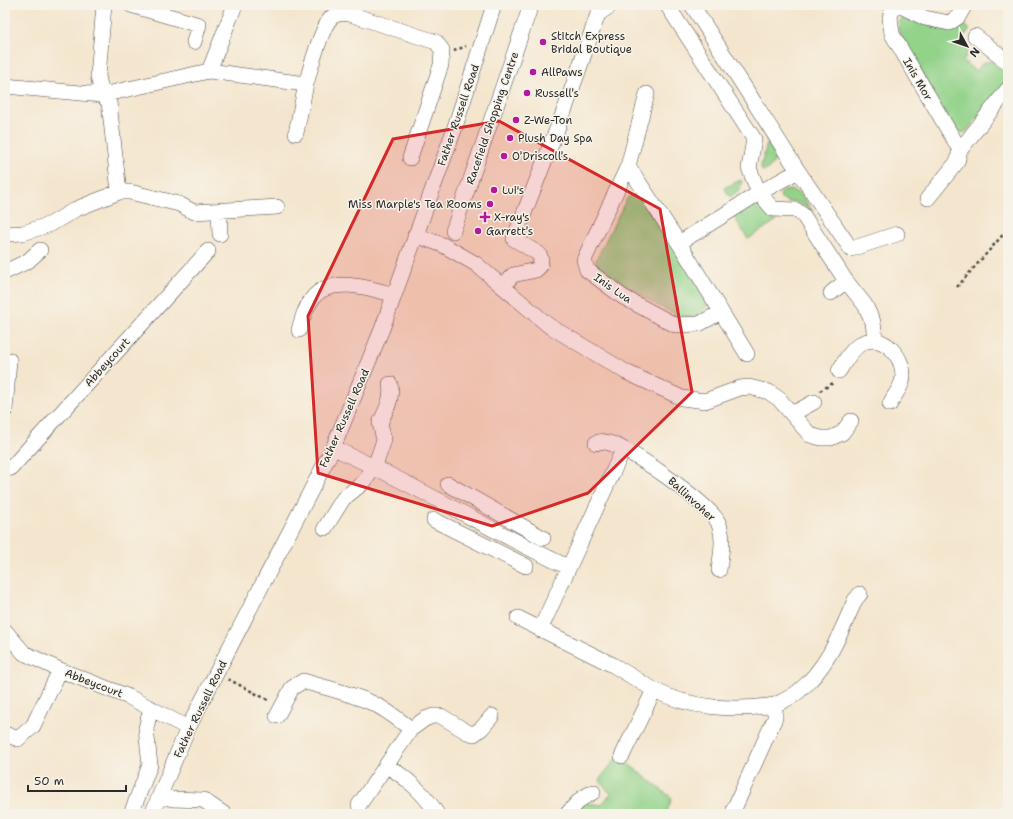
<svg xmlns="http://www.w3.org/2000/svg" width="1013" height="819" font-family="'Shantell Sans',sans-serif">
  <rect width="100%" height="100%" fill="#f7f3e8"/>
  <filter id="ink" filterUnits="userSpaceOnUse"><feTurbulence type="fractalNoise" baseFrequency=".025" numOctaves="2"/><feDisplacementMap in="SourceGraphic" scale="8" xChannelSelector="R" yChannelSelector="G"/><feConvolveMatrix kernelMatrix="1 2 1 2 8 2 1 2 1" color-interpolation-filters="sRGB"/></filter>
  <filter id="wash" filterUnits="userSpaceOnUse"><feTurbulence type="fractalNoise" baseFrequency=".012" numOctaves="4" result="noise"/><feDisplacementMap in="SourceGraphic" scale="16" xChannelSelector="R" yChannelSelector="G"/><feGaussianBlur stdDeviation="0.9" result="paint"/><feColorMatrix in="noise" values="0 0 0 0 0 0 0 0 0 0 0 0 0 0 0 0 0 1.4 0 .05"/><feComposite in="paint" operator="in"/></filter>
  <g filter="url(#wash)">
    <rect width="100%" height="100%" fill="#f4e6ce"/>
    <!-- green -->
    <path fill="#92d289" stroke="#5e7e5a" d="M906 17 950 30 957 29 963 24 970 30 962 38C969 47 969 52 963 61L975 71 983 63 991 61 1005 72V82L966 132 957 133 900 35C898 27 896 20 906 17Z
      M767 143 776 156C773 164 771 169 762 171L761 166Z
      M741 180 742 184 738 191 730 197 724 188Z
      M790 190 801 194 813 212 797 202H788L781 198 780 194 784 191Z
      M631 195 643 197 709 300C706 311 699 318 687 317 666 315 623 283 604 271L596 264V260L627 198Z
      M754 204 768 213 786 214 748 239 733 215Z
      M618 756 672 798 666 814H572C581 803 587 802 601 805L611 794 599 780Z"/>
  </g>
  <g filter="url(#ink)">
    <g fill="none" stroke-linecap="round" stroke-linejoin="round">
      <defs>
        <path id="minor" d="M131 5 199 25 194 42
          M235 5 209 71 306 84C310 70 322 25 332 17 337 13 343 13 350 14L436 42 442 50 441 65 410 158
          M667 5 754 139 749 168 759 193 773 209 796 210 803 215 846 281 865 305 873 322 875 340
          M692 5 798 171 851 249 897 234
          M894 5 890 17 892 34 960 150
          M899 5 925 18 949 23 958 17 965 5
          M975 36 1008 62
          M5 86 102 95 98 76 104 5
          M296 133 306 84
          M628 166 647 94
          M119 192H130L179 204 194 212 277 207
          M928 198 957 162 960 150 1008 89
          M219 211 220 234
          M453 231 531 5
          M5 234 23 233 51 224 76 209 119 192 109 102 102 95 209 71
          M415 235 443 245 476 264 548 325 626 372 682 398 705 401 740 388 749 387 769 392 779 399 810 435 821 438H831L842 433 851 421
          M679 243 759 193 798 171
          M5 272 28 261 40 250
          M503 286 513 275 536 270 540 266 541 259 539 254 514 239 566 106 598 14 611 5
          M831 293 846 281
          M721 312 699 324 675 325 623 297 587 270 584 260 628 166 679 243 747 354
          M299 330C302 319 305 308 312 299 328 275 371 288 394 295
          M839 371C845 361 850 351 860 344 883 330 908 360 902 382 900 389 893 397 890 404
          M5 410 9 360
          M792 414 814 402
          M596 443C598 442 602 441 605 442 625 444 709 504 718 522 725 538 721 554 719 570
          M333 448C414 483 488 530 568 567
          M5 469 11 468 208 251
          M448 484 543 538
          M434 520 526 566
          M325 528 343 499 364 482 375 466 384 440 380 423C386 410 393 399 390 384
          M518 618 613 665 654 690
          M540 630 623 450
          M5 631 24 653 60 670 129 697 188 728
          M277 716 292 688 303 681C326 688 350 693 372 703 386 709 399 720 411 729
          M5 734 18 739 33 726 60 670
          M622 756 654 690C690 709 736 711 775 705
          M387 766C406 777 426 795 437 814
          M160 795 172 799 203 800 224 814
          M359 805 411 729 425 719 433 716H441L467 732 474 734 482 728 492 716
          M131 814 150 765 146 728 151 708
          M152 814 188 728 333 448 382 329 454 130 494 5
          M567 814 581 799 593 792
          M736 814 734 809 775 718V705C783 701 792 697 799 691 828 667 840 634 855 600L860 594"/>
      </defs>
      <!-- minor casing -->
      <use href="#minor" stroke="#494743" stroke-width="16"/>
      <!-- path -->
      <path stroke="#494743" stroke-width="2.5" stroke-dasharray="3 3" stroke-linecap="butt" d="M454 51 466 46
        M957 287 1008 229
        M820 391 833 383
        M228 679 270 701"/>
      <!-- minor -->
      <use href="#minor" stroke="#fff" stroke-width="15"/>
    </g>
  </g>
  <!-- marked area -->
  <path fill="#d62828" fill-opacity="0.2" stroke="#d62828" stroke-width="3" stroke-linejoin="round" d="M499 121 660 209 692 392 588 493 492 526 318 473 308 316 393 139Z"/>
  <!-- markers -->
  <g fill="#b5179e" stroke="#f7f3e8" stroke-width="1.5">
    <circle cx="543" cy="42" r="4"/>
    <circle cx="533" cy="72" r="4"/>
    <circle cx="527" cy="93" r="4"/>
    <circle cx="516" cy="120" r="4"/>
    <circle cx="510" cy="138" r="4"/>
    <circle cx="504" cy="156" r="4"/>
    <circle cx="494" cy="190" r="4"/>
    <circle cx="490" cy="204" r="4"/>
    <path d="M483 211h4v4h4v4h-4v4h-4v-4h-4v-4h4z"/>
    <circle cx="478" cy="231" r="4"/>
  </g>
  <g text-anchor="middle" stroke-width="3" stroke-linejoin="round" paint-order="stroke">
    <!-- poi labels -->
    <g font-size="11" fill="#2b2b2b" stroke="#f7f3e8" text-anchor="start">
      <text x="551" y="40">Stitch Express<tspan x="551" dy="13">Bridal Boutique</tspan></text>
      <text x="541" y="76">AllPaws</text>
      <text x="535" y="97">Russell's</text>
      <text x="524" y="124">Z-We-Ton</text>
      <text x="518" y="142">Plush Day Spa</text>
      <text x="512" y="160">O'Driscoll's</text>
      <text x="502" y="194">Lui's</text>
      <text x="482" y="208" text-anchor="end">Miss Marple's Tea Rooms</text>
      <text x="494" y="221">X-ray's</text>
      <text x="486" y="235">Garrett's</text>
    </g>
    <!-- street labels -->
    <g font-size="11" fill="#2b2b2b" stroke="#f7f3e8">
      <text transform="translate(918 79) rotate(60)" y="4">Inis Mor</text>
      <text transform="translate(458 115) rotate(-71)" y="4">Father Russell Road</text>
      <text transform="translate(492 118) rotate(-71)" y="4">Racefield Shopping Centre</text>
      <text transform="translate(613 288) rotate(35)" y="4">Inis Lua</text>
      <text transform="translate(107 362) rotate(-48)" y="4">Abbeycourt</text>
      <text transform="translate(344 418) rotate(-66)" y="4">Father Russell Road</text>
      <text transform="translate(692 499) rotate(42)" y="4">Ballinvoher</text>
      <text transform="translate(94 683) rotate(21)" y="4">Abbeycourt</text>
      <text transform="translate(200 709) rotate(-64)" y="4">Father Russell Road</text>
    </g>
  </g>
  <!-- margin -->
  <rect width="1013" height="819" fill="none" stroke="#f7f3e8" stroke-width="20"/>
  <!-- north arrow -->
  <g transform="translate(967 46) rotate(130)" stroke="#f7f3e8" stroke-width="3" paint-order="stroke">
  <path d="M0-3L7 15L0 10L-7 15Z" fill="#2b2b2b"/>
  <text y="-6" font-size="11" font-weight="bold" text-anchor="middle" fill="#2b2b2b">N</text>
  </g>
  <!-- scale -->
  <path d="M28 785v6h98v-6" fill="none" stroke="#2b2b2b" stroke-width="2"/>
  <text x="34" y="785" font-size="12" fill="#2b2b2b" stroke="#f7f3e8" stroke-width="3" paint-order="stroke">50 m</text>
</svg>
